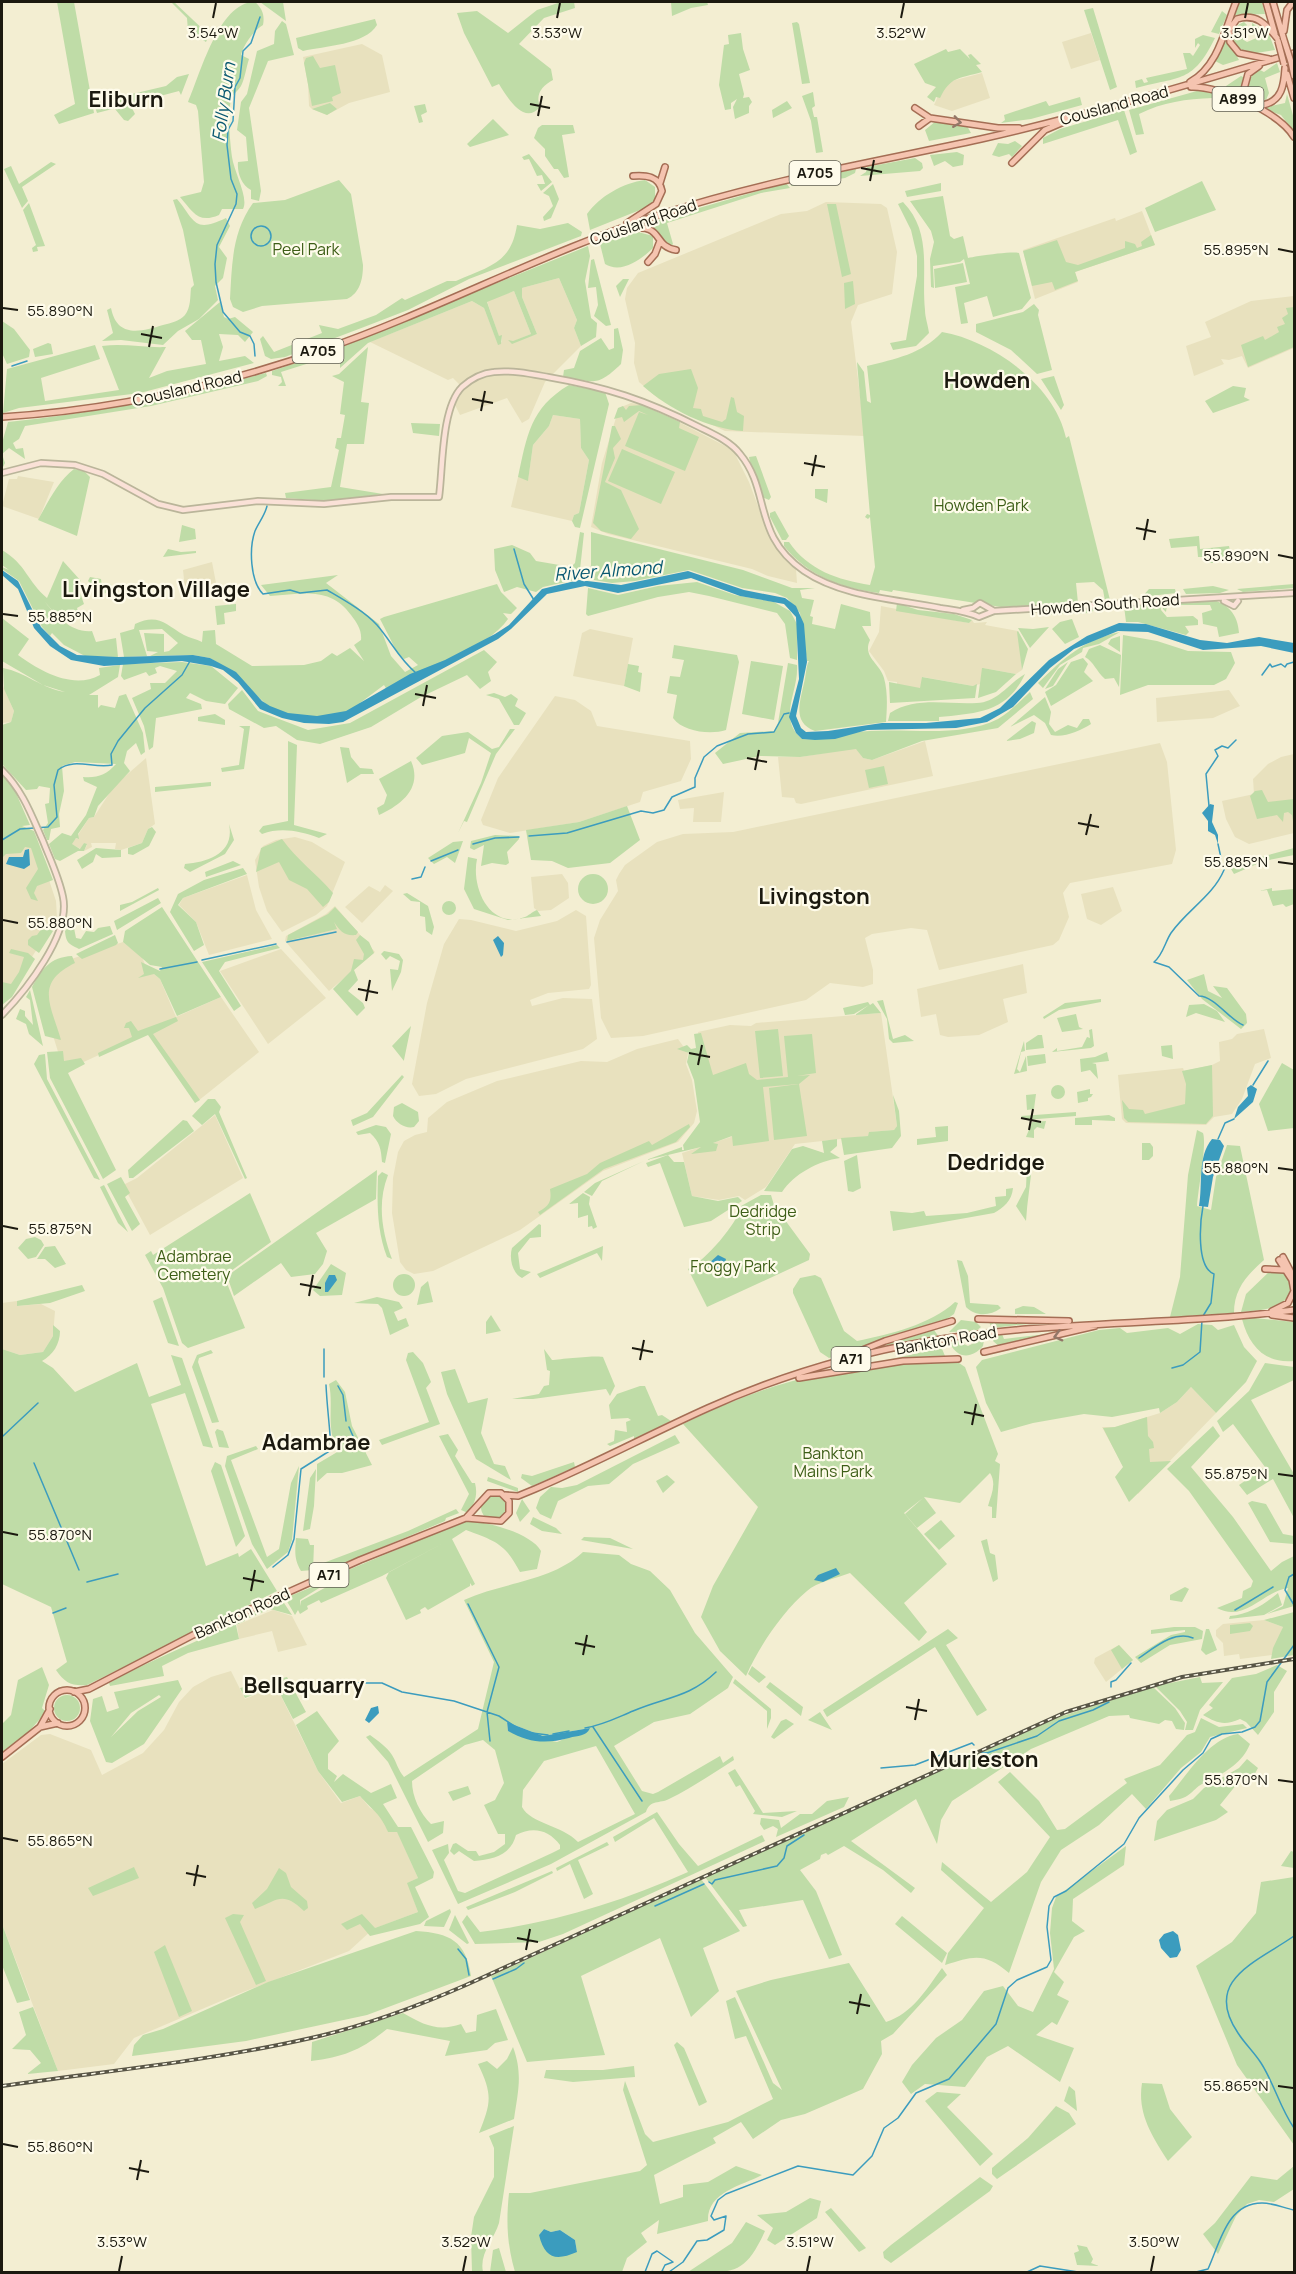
<svg xmlns="http://www.w3.org/2000/svg" width="1296" height="2274" font-family="Manrope,sans-serif">
  <rect width="100%" height="100%" fill="#f3eed2"/>
  <!-- built -->
  <path fill="#e8e1be" d="M1091 33 1100 60 1071 69 1062 42Z
    M362 44 382 55 390 92 349 103 327 115 312 109 309 106 308 84 303 57Z
    M982 73 990 98 952 111 934 105 944 83Z
    M826 202 881 204 887 208 897 252 892 294 858 305 851 322 865 436 725 431 659 399 639 382 634 363 635 343 625 299 627 288 638 273 781 214 807 211Z
    M1142 211 1155 245 1075 272 1078 282 1035 299 1023 250 1115 218 1116 221Z
    M559 278 577 320 574 328 581 346 545 382 529 419 522 423 507 398 460 415 455 405 464 389 453 378 448 380 370 342 472 301 484 308 498 344 502 342V336L499 337 487 301 514 291 531 334 509 343 537 334 522 297V288Z
    M1294 296V348L1248 368 1242 356 1229 360 1221 359 1224 364 1194 376 1186 346 1211 337 1205 322 1251 301Z
    M631 403 646 405 733 450 749 482 770 538 796 569 797 583 768 576 752 569 608 534 591 527 602 463 619 408Z
    M553 415 580 419 581 448 589 460 579 513 574 515 572 521 511 507 518 477 528 480 533 445 549 426Z
    M18 476 54 482 39 519 2 506 9 479H17Z
    M212 562 216 583 185 589 183 570Z
    M881 606 969 623 972 620 974 623 987 622 985 625 1018 631 1022 670 1016 674 983 668 980 684 973 686 923 677 920 689 897 685V682L888 681 884 671 869 651 879 632Z
    M590 629 633 638 624 686 573 676 582 633Z
    M2 667 3 686 14 711 11 722 2 723Z
    M1229 690 1240 706 1213 718 1157 722 1156 698Z
    M555 696 575 700 591 711 597 726 690 741 691 759 681 781 643 792 640 802 579 822 510 833 483 825 481 820 498 778Z
    M925 741 933 776 801 804 796 803 794 798 782 797 778 757H800L856 748 863 758 872 760Z
    M1160 743 1167 762 1176 850 1172 864 1070 883 1063 893 1069 917 1059 940 1053 945 939 970 927 930 911 928 872 934 865 938 873 970V984L863 987 830 983 806 1000 643 1036 611 1038 601 1018 594 938 600 920 618 891 616 880 619 874 625 865 657 842 683 834 733 832Z
    M1294 754V833L1249 844 1235 837 1226 819 1222 801 1254 794 1253 779 1268 764 1281 757Z
    M146 758 155 824 148 829 142 843 121 850 115 849 116 843H91L92 847 84 851 87 845 84 843 81 849 71 844 76 838 78 839V835L89 818 94 817 114 786Z
    M724 792 721 822H693L694 808 680 809 678 800Z
    M295 837 312 842 345 862 327 906 316 915 282 932 267 911 259 887 255 860 263 846 276 840Z
    M27 842 44 865 56 901 57 918 53 931 47 934 14 984 2 985V854Z
    M562 874 568 883 569 898 551 910 538 911 534 908 531 877Z
    M247 875 256 910 272 939 209 955 196 922 179 905 183 898Z
    M385 885 393 891 362 923 345 907 369 886 380 892Z
    M1113 887 1122 911 1101 925 1087 919 1081 894Z
    M335 906 375 952 329 991 285 941 286 936 326 914Z
    M576 910 586 916 591 985 589 989 548 993 530 1000 532 1006 563 998 592 999 597 1039 583 1049 466 1079 436 1094 419 1096 412 1084 427 1003 444 944 459 919 471 920 516 931 557 921Z
    M123 942 142 957 146 967 160 979 176 1017 221 997 259 1052 198 1101 149 1032 64 1071 41 997 56 964Z
    M281 949 326 998 268 1044 220 971Z
    M1023 964 1027 993 1003 999 1008 1022 979 1035 948 1037 940 1035 936 1014 921 1017 917 989Z
    M881 1013 897 1126 894 1130 870 1132 868 1136 795 1144 766 1187 745 1200 739 1196 719 1200 692 1196 682 1153 731 1137 757 1084 756 1079 707 1076 698 1032 730 1025 751 1026 756 1023Z
    M1264 1029 1271 1058 1255 1064 1242 1099 1232 1114 1214 1117 1206 1125 1126 1123 1122 1119 1118 1075 1183 1068 1184 1071 1212 1065 1220 1061 1219 1042 1232 1039 1237 1034Z
    M678 1039 688 1053 686 1064 692 1080 697 1111 694 1123 678 1142 603 1171 520 1230 433 1271 414 1274 406 1270 400 1262 392 1213 393 1178 398 1152 404 1141 415 1135 427 1132 428 1118 447 1102 497 1081 581 1061 607 1062 637 1049Z
    M215 1115 243 1178 150 1235 123 1185 137 1178Z
    M17 1301 18 1306 41 1304 55 1311 53 1336 43 1352 20 1355 2 1349V1303Z
    M1191 1387 1216 1413 1138 1494 1102 1427H1115L1160 1413 1177 1402Z
    M273 1610 292 1616 307 1645 278 1652 272 1631 239 1639 237 1625Z
    M1264 1620 1283 1627 1272 1655 1240 1659 1239 1654 1224 1656 1223 1643 1216 1636V1630L1223 1624Z
    M1119 1645 1133 1660 1106 1682 1094 1663 1095 1658Z
    M231 1671 245 1699 276 1686 318 1771 341 1803 360 1796 370 1808 381 1814 388 1832 397 1831 418 1878 408 1883 418 1912 373 1929 349 1951 228 1998 134 2038 114 2064 58 2071 2 1924V1764L41 1735 50 1734 91 1750 102 1775 143 1753 164 1730 179 1702 193 1687 211 1677Z"/>
  <!-- green -->
  <path fill="#bfdca7" fill-rule="evenodd" d="M57 2H74L94 113 59 124 54 115 75 104Z
    M171 2H174L209 35 206 42 188 31 187 18Z
    M255 2C262 8 265 15 263 25 254 30 243 46 241 55L249 59C246 68 245 78 241 86 239 90 234 93 232 97 227 109 230 143 232 157 234 172 249 198 243 209H222L219 215C198 224 193 212 180 197L201 192 204 182 198 111 196 105 188 102C200 75 219 1 255 2Z
    M260 2H283L286 21Z
    M561 2H574L575 8 544 18 519 44 551 69 553 80C542 86 535 94 540 107 524 126 507 97 499 84L492 87 464 33 457 13 477 11 508 33 537 10Z
    M671 2H707L708 5 691 8 672 16Z
    M1239 2H1262L1265 14 1234 15Z
    M1093 8 1117 87 1110 90 1084 10Z
    M1222 11 1227 15 1219 34 1211 32Z
    M375 19 377 25C365 45 324 46 303 51L298 48 296 38Z
    M282 21 286 24 294 55 268 61 249 108 261 191 259 201 251 199V190C241 185 237 172 238 162L248 161 246 137 237 130 241 102 247 94 257 51 274 44 275 31Z
    M797 22 799 24 810 83 802 84 792 23Z
    M1244 22 1247 25 1242 31 1244 40 1247 42 1259 37 1257 27H1252V23L1269 34 1275 50 1250 54 1235 46C1230 35 1233 26 1244 22Z
    M741 33 743 49 750 70 739 74 744 94 743 98 749 97 752 102 749 106V113L735 119 733 107 737 99 731 103V109L725 110 719 85 724 45 729 44 728 35Z
    M1203 35 1215 38C1193 83 1181 76 1136 88L1135 81 1142 79 1144 83 1148 82 1146 78 1187 69 1183 53H1190L1193 56 1200 45 1198 43 1195 48V39Z
    M1225 35 1239 60 1223 65 1215 61Z
    M946 49 948 52 960 49 970 59 968 55 971 54 981 64 976 65 982 72C958 79 951 76 940 98L936 97 934 102 927 97 936 87 925 83 914 64Z
    M313 56 320 68 335 65 341 93 332 97 333 101 312 106 304 63 306 58Z
    M1277 63 1280 72 1265 78 1269 93 1266 100 1251 96C1246 85 1249 77 1258 69L1264 72Z
    M189 74 181 95 179 91 130 104 135 114 128 121 124 120 115 109 120 107 97 113 95 107 98 102 166 86 177 77Z
    M1241 76 1243 77 1242 91 1246 99 1228 92 1226 86Z
    M1197 91 1213 92V98C1186 99 1163 102 1139 114L1144 134 1136 135 1129 110Z
    M813 92 815 106 812 108 814 117H817L823 152 816 153 811 121 802 96Z
    M1287 94 1294 119V132L1281 115 1266 110 1267 107 1285 103Z
    M1080 97 1082 105 1031 119 1001 123 1005 120 1004 115 1046 101 1049 106Z
    M787 101 792 108 773 118 772 110Z
    M330 103 337 109 327 115 312 109Z
    M425 104 427 112 421 115 423 122 419 123 414 106Z
    M1124 110 1137 152 1130 155 1118 120 1043 144V138L1060 129Z
    M493 119 509 135 470 147 467 144Z
    M936 121 967 126 971 133 929 141 925 130Z
    M542 125H573L575 133 562 135 569 177 564 178 558 169H554L545 156V149L534 138 538 128Z
    M1015 141 1022 146 1012 157 1009 154 999 157 992 155 998 143 1008 144Z
    M957 152 964 155 963 165 953 167 945 161 934 166 930 155Z
    M529 154 552 182 541 191 537 184H545L542 175 537 176 529 159 524 160 522 157Z
    M915 158 922 163 923 168 920 171 860 176 866 172 867 167Z
    M51 162 56 164 22 187 28 201 22 208 4 169 11 166 19 184Z
    M856 169 855 173 845 178 791 186 792 182Z
    M339 180 351 194 363 265C363 279 360 293 347 299L262 306 243 312 233 307 230 299C232 264 232 232 253 203L285 200Z
    M645 180 655 187V200L645 208 590 230 587 214C600 196 623 183 645 180Z
    M1202 181 1216 210 1155 232 1145 208Z
    M786 183 790 188 761 193 667 223 673 244 671 247 662 241 653 227 654 221Z
    M941 183V191L907 197 905 191Z
    M553 184 559 199 551 218 544 221 543 217 553 206 549 196 543 193Z
    M943 196 950 236 954 239 963 236 968 258C977 256 1012 251 1019 253L1031 298 1022 309 993 317 987 296 964 303 968 323 961 324 955 287 970 284 964 259 960 262 933 266 934 288 931 287 930 259 934 242 931 231 910 201Z
    M177 199C195 220 193 234 226 218L230 226 219 247 227 258 223 278 215 286 218 300 199 319 178 331 163 345 121 340 102 341 113 333 107 310 111 308C117 338 140 332 163 325 171 323 180 321 185 315 191 307 190 297 191 288L194 285 183 230 173 200Z
    M903 202C933 233 921 271 925 310 925 317 928 325 929 333L916 346 893 350 890 343 906 340 917 276V256L911 230 898 204Z
    M29 203 45 246 37 247 38 251 33 252 32 248 36 245 23 210Z
    M836 204 851 274 842 277 827 204Z
    M568 223 582 232 581 236 469 279 408 310 364 327 285 357 271 359 265 356 260 339 263 336 274 352 322 333 319 325 338 329 376 315 402 298 405 300 447 281H456C489 266 511 264 517 225L540 229Z
    M638 232 653 236V248C641 260 621 274 605 264L600 244 621 235Z
    M1151 235 1155 245 1075 272 1078 281 1055 290 1052 282 1032 286 1023 251 1057 240 1066 262 1078 265 1125 248V241L1135 244 1137 248 1142 246 1141 242Z
    M588 246 590 256 585 281 591 318 597 323 596 337 581 346 574 328 577 320 559 278 522 288V297L537 334 512 344 508 340 513 341 531 334 514 291 487 302 499 336 502 335 501 344 498 345 484 308 472 301 368 343 340 368V354H334L335 349Z
    M594 259 611 325 606 326 594 316 598 305 596 287 588 288 591 260Z
    M963 263 967 282 935 288 934 269Z
    M623 279H629L620 297 616 286Z
    M853 281 855 304 845 309 844 283Z
    M220 302 224 317 228 319 235 317 253 332 245 342 238 335 219 334 223 347 219 361 245 356 254 363 140 393 19 408 3 413 7 369 95 345 100 359 41 378 45 401 119 390 102 346C124 343 144 348 166 347L149 378 167 371 206 364 201 340H192L185 331Z
    M1034 304 1039 310 1038 315 1052 370 1037 374 1011 350 976 332V324L1023 312Z
    M1294 307V347L1248 367 1241 345 1263 336 1265 340 1279 332 1277 327 1285 324 1282 318 1288 314 1286 308Z
    M2 321 14 329 30 350 29 357 7 364 2 353Z
    M618 328 623 350 621 364C597 387 595 382 563 377L564 370 574 368 580 351 601 338 609 350 614 348V329Z
    M942 332C993 341 1055 385 1066 438L1069 436 1110 600 1105 601 1103 590 1094 582 1076 583 1078 603 1001 607 893 590 892 592 880 590 879 593C841 588 808 576 784 546V542H789C808 570 838 580 870 585L875 567 870 517 868 519 865 517 867 514 870 515 857 362 864 372 867 401 871 403 867 366C895 359 922 354 942 332Z
    M48 343 51 344 53 354 35 357 33 349Z
    M368 347 361 402 369 403 364 444H347L340 487 383 494 328 501 286 498 285 493 331 487 339 450 335 448 337 438H341L345 415 340 414 344 382 332 376 339 374Z
    M320 355 322 359 281 372 286 386H278L282 382 281 377 272 375V371Z
    M691 369 698 388 693 408 701 409 703 416 722 422 726 419 731 397 734 398 737 412 744 416 743 431C708 429 669 409 643 386L659 374Z
    M266 373 267 376 258 381 151 406 25 426 19 439 13 443 16 449 23 448 25 459 9 448 2 454 5 463 2 469V443L8 422C95 414 181 395 266 373Z
    M1054 376 1064 405 1061 410 1041 379Z
    M569 385 605 392 609 404 580 528 575 527 572 521 574 515 579 513 589 460 581 448 580 419 553 415 549 426 533 445 528 481 518 477C527 436 530 408 569 385Z
    M1233 386 1246 388 1244 397 1250 400 1213 413 1205 401Z
    M642 405 680 422 679 428 699 437 685 471 625 446 639 412 648 415 639 411 624 422 622 417 614 419 618 408 623 406 626 410 629 406Z
    M411 423 440 424 439 436 413 433Z
    M612 426H615L621 439 613 448 615 458 605 482 621 490 639 529 631 539 601 531 593 523Z
    M622 449 675 472 661 504 608 481Z
    M756 456 771 497 769 500 762 497 750 462 749 457Z
    M74 469 84 471 90 477 77 536 38 520C48 502 58 481 74 469Z
    M815 489H828L827 503 815 498Z
    M775 511 789 536 786 540H782L770 517V513Z
    M182 525 195 529 196 539 179 542Z
    M580 532 584 533 579 579 543 587 536 592 517 587 504 592 495 570 494 549 512 545 530 553 536 561 571 567 575 563Z
    M591 532 743 570 792 588H815L800 590 802 598 814 600 810 616 813 617 812 624 835 629 841 604 870 612 871 626H862L870 640C862 657 880 663 884 678 888 692 887 708 886 722L815 731C792 723 800 702 804 683 806 676 806 666 809 661H807L800 613 787 598 775 593 742 588 689 570 635 581 612 583 588 579 591 565Z
    M1199 536 1200 549 1229 546 1230 551H1236V556L1213 557V563H1207L1204 557H1198L1197 546 1171 548 1169 539Z
    M168 549 181 552 196 551V553L163 557Z
    M2 550C26 564 27 581 47 598L63 561 81 581 74 589 79 590 84 604 77 608 78 611 58 617 45 602C57 617 72 633 92 631L96 642 116 638 118 657 85 656 64 645 52 633 50 636 42 627 19 581 2 569V567L9 570 2 565Z
    M338 575 326 583 379 624 391 656 405 672 418 665 409 657 404 659 397 652 380 619 384 617 497 584 501 592 517 608 511 614 503 613 508 619C488 648 420 674 387 690L384 685 360 703 361 706 331 717 290 715 269 707 231 671 210 658 193 655 150 656 158 652 147 651 144 633 164 634V652L169 651 178 643 162 629 139 630 147 656 124 657 120 633 134 629 135 624C158 613 165 624 184 635 190 638 196 639 202 642L203 631 215 630 216 644 252 666 304 665 321 661 332 653 337 656 350 648 364 661 354 645 361 640C362 630 357 623 351 615 330 586 302 594 270 596L261 585Z
    M90 577 101 579 102 586 111 584 112 592 101 594 88 581Z
    M697 582 735 595 774 602 790 611 797 624V660L790 658 785 624 777 613 709 596 689 592 658 597 588 616 586 614 588 588 618 595 658 586Z
    M1294 584V588L1243 592 1237 589Z
    M1213 586 1229 590 1220 593 1186 594 1183 589Z
    M1149 589H1175L1176 593 1142 597Z
    M1208 599C1227 602 1238 614 1239 633L1219 637 1217 627 1203 624 1202 613 1212 610 1210 605H1167L1166 612 1163 609 1162 602Z
    M1160 602 1161 610 1167 617 1193 616 1198 620V625L1185 626 1189 632 1186 635 1138 622H1126L1124 606Z
    M897 603 918 610 954 614 972 620 969 623 896 611Z
    M236 604V611L224 613 225 624 217 625 215 606Z
    M1094 607 1096 609 1090 613 1038 615 1041 610Z
    M2 618 29 639 18 655C40 671 73 690 100 675L99 668 120 665 118 677 89 695H98V708L101 705 115 708 119 696 126 694 143 733 145 752 141 755 136 743 127 751 124 763 130 771 98 806 94 817 89 818 78 834 79 839 76 838 72 844 80 849 84 843 87 844 84 851H78L60 861 55 859 49 844 62 833 71 836 86 815 97 787 84 781 83 777C98 778 106 775 116 764L75 762 62 766 64 791 59 814 60 827 51 829 49 840H47L43 830 48 823 45 804 49 803 50 788 39 786 37 789 26 790 2 764V725L11 722 14 711 4 689 3 668C25 672 43 689 65 692L43 685 2 661Z
    M1072 619 1079 637 1065 644 1052 629 1060 622Z
    M1049 627 1030 648 1018 628 1033 629Z
    M1018 631 1028 649 1022 670 1017 632Z
    M1120 632 1099 644 1083 648 1082 652 1060 665 1043 688 1038 683C1064 658 1083 640 1120 632Z
    M1123 635 1157 641 1188 651 1231 652 1235 663 1226 679 1214 685H1148L1120 695Z
    M1120 636V652L1108 644 1111 639Z
    M674 645 737 655 739 662 726 730C711 735 683 732 673 718L677 695 667 693 670 676 680 677 684 660 672 658Z
    M1100 645 1121 655 1119 687 1114 678 1105 679C1096 671 1094 662 1085 657L1089 649Z
    M484 650 497 662 488 672 491 681 480 689 467 675 421 697 371 727 320 744 297 740 276 726 264 728 229 709 228 704 242 690 258 711 308 730 350 723Z
    M1083 658 1088 664 1084 672 1093 681 1051 706 1045 692 1056 685 1071 662Z
    M751 661 783 666 774 720 742 714Z
    M182 662 211 666 238 688 225 704 206 701 190 693 186 698 201 704 202 709 156 718 153 747 149 750 144 726 132 698 151 689 150 683H165L177 671 160 666 155 668 157 673 149 676 146 672 124 680 121 676 123 664Z
    M1068 662 1053 686 1045 689 1058 669Z
    M788 663 797 665C799 692 777 718 802 739 829 741 846 732 870 731 911 728 960 738 998 719 1010 712 1019 702 1030 692L1033 699 998 728 922 741 872 760 863 758 856 749 800 757 760 756 723 764 715 753 740 733 774 731 778 723Z
    M628 664 639 666 638 672 642 673 640 692 624 686Z
    M982 668H983L1016 674 996 692 978 698Z
    M1025 674C1007 713 976 713 939 717V721H888L890 713C916 696 949 705 977 703 998 702 1009 683 1025 674Z
    M922 677 973 686 977 684 975 698 890 703 889 682 920 688Z
    M494 693 505 697 511 694 518 699 515 706 526 713 519 725H514L499 699 486 695Z
    M1045 697 1051 712 1049 724 1055 732 1068 725 1077 728 1083 719H1089L1091 724C1080 731 1064 738 1051 735L1045 723 1034 715 1010 727Z
    M215 714 225 720V725L198 721V717Z
    M1032 721 1036 723 1034 733 1020 739 1006 741Z
    M239 726H250L244 769 222 772 221 768 239 765 244 729Z
    M510 729H515L496 754 467 822 464 821 458 833 481 783 491 753 469 738 465 753 422 765 416 758 442 736 468 732 492 749 499 747Z
    M288 741 297 745 294 825 327 834 319 838C300 831 281 827 262 834L259 831 263 826 288 821Z
    M340 747 349 748 351 757 360 768 372 769 374 774H361L347 783Z
    M411 761C423 788 401 805 379 815L377 808 384 804 387 795 379 779Z
    M884 766 888 784 869 788 865 770Z
    M2 775 12 784 30 825 22 826 34 831 53 880 37 886 34 893 38 901 31 899 26 888 38 869 31 848 25 847 21 853 6 854 2 858Z
    M211 782V786L155 792V787Z
    M1262 790 1268 802 1294 799V827L1292 815 1288 812 1284 813 1283 822 1277 815 1257 819 1250 796 1255 791Z
    M627 806 640 840 610 863 568 868 552 861 531 860 526 830 579 822Z
    M229 824 234 840 225 854 190 872 184 868 185 864C209 862 235 853 229 824Z
    M152 827 156 832 149 846 133 855 128 854V848L142 843 148 829Z
    M495 835 519 836V839L507 852 509 863 506 865 492 863 481 866 484 845 474 850 470 848 471 841Z
    M282 839C297 860 316 873 333 893L329 902 323 907 307 889 289 880 279 862 256 872 261 848Z
    M463 841 455 863 447 857 434 864 428 858 453 842Z
    M96 848 121 850V857L102 858 96 854 93 862 82 869 77 860Z
    M1294 848V855L1264 861 1234 874 1231 869 1261 857Z
    M468 857 477 859C471 887 489 930 525 917 528 916 532 912 537 910L541 916 508 920 474 909 464 889Z
    M233 861 241 865 206 877 205 872Z
    M243 868 247 874 183 898 178 905 196 922 204 945 194 951 170 912 178 894 204 880Z
    M578 889a15 15 0 1 1 30 0a15 15 0 1 1-30 0Z
    M158 888 159 890 120 911V905L132 902Z
    M1272 888V891L1294 889V904L1286 907 1283 904 1273 906 1267 890 1259 891Z
    M407 893 428 906 434 927 432 935 426 931 425 917 420 916V902L411 901 403 894Z
    M158 898 161 903 117 930 114 921Z
    M442 908a7 7 0 1 1 14 0a7 7 0 1 1-14 0Z
    M162 907 221 997 177 1016 160 979 154 974 138 978 144 974 141 962 160 971 162 967 150 965 123 942 125 931Z
    M335 907 358 932 356 935C344 936 340 931 334 922L337 929 287 941 288 935 328 914Z
    M45 924 53 931 39 953 28 945V940L32 936 37 935Z
    M110 926 113 934 79 949C69 944 66 943 65 931L69 927 74 928 76 938 81 939 86 931 94 932 98 928Z
    M115 935 118 943 116 945 82 959 76 954Z
    M360 935 369 942 374 953 354 970 358 980 348 991 363 1003 365 1008 357 1016 333 989 351 971 354 959 363 960 364 954 356 940Z
    M277 945 280 948 225 962 219 971 241 1006 234 1011 202 962Z
    M11 949 28 953 35 959 12 997 2 1005V982L11 984 19 972 24 957 9 953Z
    M384 951 399 954 403 960 401 972 392 991 390 969 398 970 400 961 390 956 386 960 381 954Z
    M72 956 75 963C34 983 51 1005 61 1040L45 1036 32 987C42 969 50 957 72 956Z
    M1204 974 1208 991 1222 998 1213 986 1227 988 1246 1014 1247 1023 1241 1029 1202 999 1187 980Z
    M30 990 43 1046 29 1034 26 1024 16 1019 20 1009 25 1011V1016L33 1025 30 1000 26 997Z
    M1101 999V1002L1059 1010 1044 1019 1043 1017 1065 1003Z
    M883 1000 893 1039 905 1035 914 1041 893 1043 889 1039 887 1019 877 1001Z
    M868 1002 870 1005 873 1003 881 1013 855 1015 869 1005 854 1014 845 1015 843 1008Z
    M1204 1004 1217 1011 1225 1022 1196 1013 1186 1017 1189 1005Z
    M1076 1014 1079 1027 1083 1029 1062 1032 1057 1018Z
    M176 1017 178 1021 153 1034 200 1100 195 1103 148 1035 99 1057 98 1053 132 1037 129 1028H124L126 1023 131 1021 138 1031Z
    M411 1026 404 1060V1061L392 1046Z
    M778 1029 783 1076 760 1078 755 1031Z
    M1092 1029 1094 1046 1091 1048 1052 1052 1057 1048V1051L1082 1047 1087 1037 1090 1038 1089 1030Z
    M701 1033 713 1075 746 1063 749 1074 757 1080 788 1077 784 1036 812 1034 816 1073 797 1076 810 1075 799 1084 807 1136 774 1140 769 1088 799 1084 763 1087 769 1141 733 1146 732 1136 713 1143 718 1144 716 1151 691 1154 701 1147 668 1155 674 1162H684L692 1196 718 1201 738 1197 742 1201 711 1221 684 1227 660 1163 648 1167 646 1163 668 1155 646 1160 682 1147V1150H684L683 1145 700 1122 694 1080 687 1062 689 1053 677 1049 687 1045 691 1049 696 1048 694 1034Z
    M1038 1035H1042L1044 1048 1026 1050V1043Z
    M1024 1041 1025 1051 1021 1052 1017 1069 1020 1072 1026 1056 1027 1071 1014 1074Z
    M1172 1045 1173 1059 1162 1056 1161 1046Z
    M63 1051 64 1061 81 1058 85 1064 68 1073 116 1170 103 1179 50 1078 47 1052Z
    M1107 1052 1109 1061 1092 1063 1096 1064 1098 1079 1090 1070 1081 1072 1080 1059 1095 1057Z
    M45 1054 47 1079 100 1180 94 1178 34 1064 39 1055Z
    M1045 1054 1046 1063 1028 1066 1027 1056Z
    M1282 1063 1294 1070V1128L1268 1131 1259 1104Z
    M1212 1065 1213 1116 1206 1124 1128 1122 1124 1118 1122 1100 1129 1109 1143 1110 1145 1114 1185 1104 1186 1084 1182 1071Z
    M402 1075 404 1077 373 1117 353 1126 351 1120 367 1113Z
    M1051 1092a7 7 0 1 1 14 0a7 7 0 1 1-14 0Z
    M1090 1089V1094H1093L1091 1097 1088 1098V1101L1078 1103 1077 1092Z
    M1036 1094 1034 1109 1027 1110 1026 1095Z
    M893 1095 899 1111 901 1136 892 1148 844 1155 841 1138 868 1136 869 1132 894 1130 897 1126Z
    M208 1099H215L221 1107 219 1112 247 1178 245 1179 215 1114 202 1125 192 1116Z
    M402 1103 418 1112 419 1121 414 1127C406 1129 397 1124 393 1116L394 1107Z
    M1076 1112V1116L1025 1120 1021 1116Z
    M1109 1115 1115 1118V1121L1092 1120V1125H1075V1118Z
    M183 1120 187 1121 194 1131 133 1178H129L128 1170Z
    M1046 1121 1044 1129 1037 1127 1034 1130V1138L1026 1137 1032 1122Z
    M689 1124 690 1127 676 1142 604 1169 540 1215 538 1212C549 1206 552 1202 550 1189L587 1174 600 1163 649 1141 652 1145Z
    M376 1125 386 1127 391 1134 385 1163 382 1162C381 1149 380 1142 370 1133L358 1135 356 1132Z
    M948 1126V1141L917 1145V1139L936 1137 935 1127Z
    M1197 1130 1203 1133C1207 1145 1198 1189 1197 1206L1211 1210 1216 1177 1227 1145 1240 1146 1264 1260C1247 1275 1234 1289 1234 1313L1170 1317 1180 1277 1188 1175Z
    M837 1139V1146L830 1152 840 1158C818 1161 794 1174 782 1192L764 1191 792 1149 803 1146 824 1153 822 1141Z
    M1142 1143H1150L1153 1147V1156L1149 1160H1142Z
    M857 1155 861 1188 853 1192 848 1191 844 1161Z
    M644 1161 602 1181 592 1196 584 1192 595 1183Z
    M1032 1162C1031 1182 1027 1201 1026 1221L1016 1206 1026 1187 1027 1167Z
    M377 1170 376 1199 316 1233 327 1251 323 1264 315 1274 291 1277 281 1263 234 1296 227 1276Z
    M382 1172 388 1175C377 1203 382 1232 392 1259L387 1257C377 1231 377 1204 378 1176Z
    M121 1177 130 1193 125 1197 140 1224 132 1231 107 1184Z
    M104 1185 128 1232 118 1223 100 1187Z
    M1013 1188C1012 1201 1003 1208 994 1213L893 1231 890 1211 912 1213 924 1211 926 1216 967 1213 996 1206 995 1197 1006 1196V1189Z
    M250 1193 271 1242 224 1276 245 1328 188 1348 182 1343 163 1288 145 1255 151 1251 153 1255Z
    M583 1193 590 1197 589 1204 597 1227 593 1229 592 1226 588 1227V1215L578 1218V1203L569 1204Z
    M761 1195H771L774 1205 810 1254 809 1260 707 1307 688 1269C705 1261 738 1223 741 1206Z
    M539 1224 541 1225V1237L530 1238 518 1253 520 1269 531 1272 522 1278C512 1273 509 1258 512 1248Z
    M35 1237 41 1240 44 1245 36 1257 28 1259 18 1248 26 1239Z
    M55 1246 66 1264 55 1268 45 1259H37L45 1247Z
    M603 1246 602 1261 597 1253 540 1278 537 1274Z
    M957 1260 962 1261 968 1276 970 1303 998 1305 1001 1308C990 1316 976 1317 966 1307Z
    M331 1264 346 1273 342 1295 320 1296 313 1290Z
    M1271 1270 1282 1271 1288 1277 1291 1292C1280 1311 1261 1310 1241 1312L1246 1294Z
    M393 1285a11 11 0 1 1 22 0a11 11 0 1 1-22 0Z
    M815 1275 821 1278 844 1331 857 1341C890 1334 930 1325 955 1302L958 1303 954 1314 941 1323 829 1358 820 1352 793 1293V1289L800 1278Z
    M428 1281 433 1302 417 1305 421 1287Z
    M82 1285 85 1291 50 1303 17 1306V1301Z
    M162 1297 179 1346 168 1343 153 1301Z
    M377 1297 399 1302 403 1308 394 1312 398 1321 406 1318 409 1326 390 1335 382 1308 378 1304 354 1303Z
    M1023 1306 1034 1307 1046 1314H1015V1309Z
    M491 1315 501 1331 486 1334V1322Z
    M1254 1318 1294 1322V1361C1265 1364 1249 1346 1242 1319Z
    M961 1320 976 1322 981 1327 976 1331 949 1332Z
    M988 1320H1025L1028 1324 992 1328Z
    M1198 1324 1212 1325 1218 1330 1234 1325 1244 1347 1257 1361 1246 1382 1216 1413 1191 1387 1177 1402 1160 1413 1159 1408 1112 1417 1084 1414 1033 1423 1001 1432 986 1403 976 1367 982 1360 1099 1330 1120 1328 1127 1333 1168 1328 1180 1334Z
    M53 1325 60 1331C60 1344 53 1355 42 1361L53 1368 75 1392 137 1363 149 1397 181 1385 171 1355 182 1358 213 1448 203 1446 185 1393 151 1404 206 1566 238 1553 239 1557 251 1549 277 1591 87 1685C71 1686 65 1683 56 1670L67 1662 51 1607 2 1584V1349L20 1355 43 1352 53 1336Z
    M934 1330 939 1337 878 1347Z
    M1002 1334 1004 1339 1047 1334 1048 1337 1000 1347 993 1341 994 1335Z
    M982 1337 984 1340 983 1346C972 1359 957 1359 950 1343L958 1341 968 1346 974 1343 976 1338Z
    M940 1344 945 1356 874 1363 932 1350 933 1345Z
    M544 1349 552 1360C562 1359 598 1355 603 1357L615 1386 610 1396 606 1389 533 1399H512L539 1394 544 1386 549 1385 550 1371 547 1370Z
    M211 1350 213 1353 199 1358 198 1362 219 1422 212 1423 192 1367 197 1355Z
    M413 1352 423 1363 431 1382 426 1388 440 1424 382 1445 379 1440 429 1422 406 1360 408 1353Z
    M956 1361 965 1367 998 1454 995 1461 1000 1464 996 1518H992V1507L988 1506C991 1495 997 1484 990 1473L960 1503 924 1497 936 1513 917 1528 905 1514 923 1498 904 1513 947 1564 904 1603 927 1632 919 1641 850 1573C837 1578 817 1582 807 1591 782 1612 759 1647 746 1676L720 1651 701 1617 713 1586 758 1507 683 1424C726 1403 770 1385 817 1375 862 1366 910 1364 956 1361Z
    M1265 1363 1294 1367V1380L1251 1400 1294 1474V1518L1273 1479 1247 1495 1239 1485 1265 1467 1233 1424 1223 1432 1217 1421 1249 1391Z
    M455 1369 468 1403 488 1398 481 1433 494 1464 505 1466 511 1480 476 1459 447 1394 441 1372Z
    M336 1380 345 1392 352 1426 372 1465 342 1473H327L317 1482V1464L339 1451C325 1432 334 1405 329 1384Z
    M640 1386H645L658 1416 662 1415 671 1421 634 1439V1436L610 1446 607 1444 614 1441 615 1430 627 1432 626 1422 631 1420 628 1418 611 1419 609 1405 617 1394Z
    M1147 1417 1148 1436 1153 1442 1154 1448 1149 1449 1150 1462 1171 1461 1129 1502 1115 1477 1123 1467 1103 1428 1115 1427Z
    M1213 1426 1220 1436 1191 1467 1233 1517 1271 1571 1282 1562 1294 1556V1606L1267 1614 1283 1606 1288 1588C1262 1592 1244 1623 1217 1608L1242 1598 1243 1591 1251 1587 1253 1581 1189 1491 1167 1469Z
    M217 1429 223 1431 229 1448 219 1447 215 1432Z
    M448 1434 458 1450 455 1456 472 1483H475C478 1495 475 1503 468 1513L461 1510 469 1494 439 1436Z
    M675 1435 680 1443 633 1464 609 1484 588 1486 558 1501 551 1519 540 1514 536 1508 540 1497 551 1487 562 1488 577 1485Z
    M256 1446 258 1449 231 1460 267 1557 279 1549 291 1483 299 1466 292 1540 288 1552 267 1569 252 1544 225 1466 227 1456Z
    M215 1462 221 1465 245 1536 236 1547 211 1471Z
    M574 1462 575 1467 532 1486 521 1478 522 1474 532 1476Z
    M316 1469 314 1506 310 1529 303 1531 310 1478Z
    M667 1475 675 1482 663 1493 656 1481Z
    M488 1477 518 1488V1492L487 1481Z
    M481 1507a14 14 0 1 1 28 0a14 14 0 1 1-28 0Z
    M522 1499 530 1511 520 1522 516 1513Z
    M1252 1501 1266 1504 1283 1534 1294 1536V1544L1270 1542 1248 1503Z
    M456 1509 459 1513 446 1518 445 1521 323 1572 318 1565 408 1531Z
    M533 1517 556 1528 562 1534 542 1531 530 1524Z
    M941 1520 955 1536 939 1550 924 1534Z
    M465 1521C486 1521 531 1533 541 1551L537 1569 520 1572C505 1543 495 1541 466 1530L452 1539 475 1584 472 1586 470 1583V1586L428 1610 425 1607 420 1610 421 1613 406 1620 386 1578 389 1572 447 1541 382 1576 321 1603 319 1600 307 1606 308 1609 300 1614 298 1610 295 1615 285 1598 322 1583 324 1585 300 1600V1606L301 1601 350 1574 331 1582 329 1578Z
    M584 1537 610 1538 633 1549 581 1540Z
    M296 1538 308 1539 310 1545H314L313 1570 301 1571C294 1559 295 1552 296 1538Z
    M987 1539 990 1553 995 1555 998 1579 993 1582 981 1541Z
    M583 1552 619 1555 631 1564 650 1571 670 1590 695 1633 733 1677 728 1688 690 1714 654 1722 614 1746 642 1791 653 1794 658 1792 720 1756 723 1763 733 1756 734 1760C713 1773 692 1788 669 1799 660 1804 650 1799 646 1812L551 1864 458 1904 432 1850 448 1844 449 1853 444 1860 458 1891 465 1893 552 1853 560 1849V1845C549 1830 533 1826 516 1835 511 1855 493 1860 474 1861L459 1851 454 1855 450 1851 453 1844 456 1843 468 1851H476L479 1856 494 1852 505 1844V1834H498L484 1805 495 1800 504 1783 495 1750 483 1740 465 1745 412 1781C412 1797 420 1813 431 1824L444 1821 443 1833 428 1842 388 1762 366 1737 370 1735C378 1741 387 1747 392 1755 397 1763 398 1770 404 1777L478 1729 494 1662 464 1600C503 1582 551 1582 583 1552ZM507 1722 543 1736 590 1728 557 1742 508 1731ZM596 1746 635 1814 578 1842C562 1825 531 1824 522 1807L523 1790 544 1761Z
    M1185 1587 1189 1589 1182 1602 1170 1600V1595Z
    M1278 1593 1282 1605 1264 1615 1229 1619 1230 1616C1250 1614 1263 1605 1278 1593Z
    M282 1600 292 1615 270 1609 247 1619 246 1616Z
    M1294 1612V1655L1271 1659 1273 1648 1283 1627 1264 1620Z
    M243 1618 245 1621 236 1625 239 1639 188 1653 162 1666 164 1676 110 1686 109 1683C152 1659 203 1640 243 1618Z
    M1250 1623 1253 1626 1250 1631 1230 1634V1625Z
    M1174 1627H1195L1203 1631 1202 1639 1170 1645 1141 1663 1135 1657 1171 1635 1185 1632V1630L1151 1634V1630Z
    M948 1629 958 1638 946 1645 987 1710 977 1716 935 1647 827 1717 823 1710Z
    M1206 1629H1209L1217 1650 1206 1655 1201 1650Z
    M1119 1645 1133 1660 1122 1669 1111 1650Z
    M1277 1665 1287 1671 1274 1692V1712L1258 1735 1246 1722 1240 1719C1224 1726 1217 1723 1203 1715L1213 1708 1209 1705 1232 1678 1256 1674Z
    M752 1666 766 1677 759 1683 748 1674Z
    M42 1667 49 1685 42 1708 46 1712 25 1736 2 1752V1724L11 1715 18 1680Z
    M287 1677 306 1712 293 1719 276 1686 245 1698 240 1688Z
    M1200 1677 1202 1683 1223 1682 1200 1710 1193 1730H1185L1187 1722 1180 1711 1155 1686Z
    M735 1679 771 1709V1718L767 1729V1711L733 1683Z
    M178 1680 182 1689 144 1744 112 1763 106 1762 90 1721 93 1699 102 1696 107 1712 119 1708 114 1692ZM159 1695 161 1697 138 1711 111 1737 131 1713Z
    M770 1682 803 1707 801 1716 766 1687Z
    M1153 1687 1175 1708 1185 1723 1184 1730 1176 1729 1172 1721 1165 1720 1159 1724 1130 1718 1129 1715 1109 1716 1031 1749 972 1788 952 1801 941 1820 937 1844 916 1799 851 1841 915 1888 911 1893 883 1870 844 1846 828 1855 826 1853 821 1855 820 1859 800 1870 816 1891 842 1955 829 1959 803 1900 739 1910 747 1926 743 1927 705 1877 1059 1717Z
    M54 1708a13 13 0 1 1 26 0a13 13 0 1 1-26 0Z
    M317 1711 339 1741 328 1754V1769L337 1776 334 1782 343 1774 371 1793 391 1784 397 1798 383 1804 398 1827H411L434 1872 433 1878 415 1887 429 1917 420 1924 370 1936 360 1924 347 1930 341 1924 362 1914 375 1928 418 1912 407 1883 418 1878 397 1832H388C380 1813 373 1811 360 1796L342 1802 318 1771 296 1725Z
    M820 1712 832 1730 808 1720Z
    M1201 1718 1219 1727 1243 1724 1247 1728 1210 1737 1201 1752 1181 1768 1146 1809 1132 1794 1099 1825 1061 1850 1041 1882 1009 1973C985 1952 973 1956 945 1965L948 1953 984 1908 941 1870 942 1862 991 1902 1027 1872 1050 1837 998 1782 1010 1772 1039 1801 1057 1830 1065 1829 1127 1783 1124 1779 1160 1765 1187 1735 1195 1732Z
    M786 1719 794 1724 774 1739 771 1737 781 1721Z
    M1238 1734 1250 1744C1242 1764 1224 1773 1206 1782 1190 1789 1194 1798 1170 1801L1169 1796C1187 1775 1209 1738 1238 1734Z
    M1247 1759 1258 1768 1253 1777 1245 1774 1220 1805 1228 1812 1216 1820 1154 1841 1157 1821 1167 1810 1193 1799 1204 1788 1239 1768Z
    M735 1769 763 1813 797 1811 782 1817 753 1814 755 1811 740 1785 736 1787 728 1773Z
    M468 1786 471 1794 453 1801 448 1792Z
    M849 1797 844 1807 776 1837 778 1829 773 1826 764 1830 760 1824 761 1818 779 1820 781 1828 800 1814H812L827 1801Z
    M657 1812 679 1844 698 1866 762 1835 765 1841 563 1934 539 1942 475 1944 462 1922 467 1915 480 1932C553 1923 621 1902 688 1872L654 1818 615 1842 613 1837Z
    M607 1842 609 1845 578 1860 593 1894 584 1899 570 1864 557 1871 556 1868Z
    M1126 1846 1124 1865 1073 1899 1072 1921 1085 1931 1074 1937 1054 1972 1064 1982 1057 1995 1069 2001 1057 2025 1052 2022 1036 2035 1074 2048 1060 2082 1008 2046 987 2057 965 2087 925 2084 911 2094 902 2082 912 2065 936 2038 962 2020 984 1991 1003 1986 1018 2006 1033 2012 1054 1969 1050 1933 1052 1908 1056 1897Z
    M1291 1851 1294 1852V1868L1281 1866Z
    M134 1867 139 1878 93 1896 88 1888Z
    M279 1868 286 1873 291 1887 307 1901 308 1908 304 1911C283 1891 279 1899 255 1909L252 1903 267 1889Z
    M552 1871 553 1873 515 1892 468 1910 466 1907Z
    M1294 1877V2145L1237 2065 1196 1966 1232 1942 1256 1913 1261 1882Z
    M701 1879 740 1931 703 1948 719 1991 691 2017 660 1938 581 1976 605 2055 527 2062 491 1976Z
    M450 1909 451 1912 444 1927 424 1926 426 1921Z
    M233 1914 244 1915 240 1922 266 1981 256 1985 225 1918Z
    M455 1915 469 1943 467 1944 449 1930Z
    M902 1916 947 1953 942 1963 895 1924Z
    M2 1924 30 2000 17 2003 2 1965Z
    M416 1931C450 1933 466 1941 471 1976L367 2015 246 2041 132 2056 134 2045 143 2035 163 2029 268 1982Z
    M165 1945 192 2011 179 2017 154 1952Z
    M849 1963 886 2022C913 2013 925 1991 942 1968L947 1975 893 2034 881 2041 882 2054 863 2089 805 2114 781 2120 753 2139 741 2122 713 2138 716 2143 654 2175 660 2204 683 2197V2185L708 2182 736 2166 762 2175C741 2186 707 2192 708 2221L657 2234 659 2220 641 2233 647 2242 627 2258 622 2272H515C507 2244 506 2222 509 2193H530L640 2171 647 2165 623 2090 625 2081 645 2134 653 2142 728 2122 773 2099 746 2036 735 2039 726 2001 735 1997 773 2083 782 2090 736 1991 771 1980ZM544 2229 551 2232 560 2230 575 2240 577 2252 539 2235Z
    M33 2007 58 2071 27 2074 41 2063 30 2050 12 2049 26 2035 19 2012Z
    M496 2009 508 2040 495 2043 487 2050 445 2056 450 2041 387 2029C361 2050 344 2057 311 2061L312 2042 403 2013C424 2025 438 2032 461 2024L466 2033 476 2031 477 2015Z
    M677 2042 684 2048 707 2102 699 2106 674 2045Z
    M513 2047C523 2074 518 2091 514 2119L479 2133C491 2103 493 2095 478 2064L487 2061 497 2069 507 2059Z
    M634 2066 635 2077 573 2082 544 2078 546 2070H603Z
    M1142 2083 1162 2084 1170 2109 1192 2137 1168 2161C1152 2136 1137 2113 1142 2083Z
    M1069 2086 1075 2091 1077 2111 1064 2101Z
    M937 2092 961 2094 947 2107 993 2154 980 2166 925 2101Z
    M1056 2106 1069 2113 1076 2124 997 2179 992 2174V2168L1028 2138Z
    M514 2126 499 2223C494 2240 479 2253 483 2272H472L471 2237 474 2217 494 2177V2148L489 2136Z
    M1294 2166V2189L1274 2202 1259 2200 1247 2204 1236 2216 1218 2254 1203 2234 1215 2223 1251 2176 1277 2180Z
    M980 2177 993 2186 990 2191 891 2263 884 2258 883 2252 891 2245Z
    M810 2198 821 2201 817 2218 775 2245 767 2240 773 2228 757 2215 786 2212Z
    M831 2208 866 2248 859 2252 825 2212Z
    M746 2222 765 2231C745 2274 735 2273 688 2272L732 2243Z
    M1077 2245 1087 2247 1093 2259 1091 2263 1099 2266 1077 2265 1074 2253 1079 2251Z
    M499 2248 506 2272H490L493 2250Z"/>
  <!-- water -->
  <path fill="#3b9cbe" d="M2 570 18 581 41 627 60 646 77 655 118 657 193 655 210 658 236 672 262 701 270 706 288 713 317 716 346 711 410 674 445 660 495 634 509 625 542 589 579 580 621 585 688 571 744 590 785 598 796 606 804 624 807 662 796 716 801 728 806 732 828 731 882 723H926L980 718 1000 708 1049 660 1087 636 1119 623 1146 624 1200 640 1227 643 1259 637 1294 643V653L1261 646 1203 650 1148 632 1118 631 1074 649 1050 668 1013 707 987 722 956 728 867 730 835 739 815 740 802 739 796 733 789 717 799 679 796 617 784 604 740 596 691 578 618 593 585 586 547 594 511 629 498 639 343 722 329 724 304 723 282 718 260 709 238 682 223 670 211 666 182 661 104 666 71 660 50 646 34 628 18 589 2 575Z
    M1210 804 1214 805 1212 822 1218 835V844L1215 835 1208 831V821L1202 813Z
    M29 849 30 865 24 869 6 864 9 857H23L25 850Z
    M498 936 504 943 503 955 501 957 493 940Z
    M1251 1085 1257 1089 1253 1102 1234 1119 1238 1107 1248 1096 1247 1088Z
    M1212 1139 1220 1140 1224 1146 1213 1177 1208 1207 1199 1206C1203 1185 1197 1157 1212 1139Z
    M718 1255 726 1259 723 1269 712 1271 707 1265Z
    M329 1275H335L337 1280 328 1292H325V1283Z
    M836 1568 840 1574 823 1582 814 1580 818 1575Z
    M378 1706 379 1713 369 1723 365 1720 371 1708Z
    M507 1722 543 1736 590 1728C586 1737 578 1735 569 1738 546 1744 529 1743 508 1731Z
    M1173 1931 1178 1935 1181 1950 1177 1957 1170 1958 1161 1948 1159 1940 1164 1934Z
    M544 2229 551 2232 560 2230 575 2240 577 2252C556 2261 545 2259 539 2235Z"/>
  <g fill="none" stroke-linecap="round" stroke-linejoin="round">
    <!-- stream -->
    <path stroke="#3b9cbe" stroke-width="1.5" d="M251 236a10 10 0 1 1 20 0a10 10 0 1 1-20 0Z
      M255 356 254 344 250 336 240 332 223 312 216 282 215 264 217 245 236 204 237 194 231 179 227 145 228 130 233 121 235 87 240 78 243 51 251 43 260 17
      M12 366 27 361
      M267 506C265 515 259 522 255 531 249 548 250 581 263 594L290 590 300 593 327 590C344 600 364 611 377 625 391 641 399 659 416 673
      M514 549 524 584 534 600
      M1262 675 1270 664 1272 667 1281 664 1285 667 1287 664 1294 662
      M1209 806 1206 774 1218 756 1215 750 1222 746 1228 748 1236 740
      M529 836 567 833 641 811 653 813 664 810 672 797 695 787V778L704 757 717 746 748 734 774 732 784 714 789 713
      M2 840 20 829 48 827 57 817 54 785 58 770C74 757 94 769 112 765L111 754 118 741 145 708 182 675 190 661
      M473 844 495 838 519 837
      M1218 844 1221 858
      M431 861 458 850
      M1224 870C1213 896 1187 910 1171 933 1165 942 1163 955 1154 962L1169 967 1199 996C1214 996 1230 1020 1243 1025
      M412 879 421 877 425 867
      M287 942 336 932
      M202 960 276 944
      M160 969 197 962
      M1253 1085 1268 1061
      M1218 1139 1225 1123 1234 1119
      M1203 1206C1200 1222 1196 1267 1214 1274L1211 1303 1203 1316
      M1172 1368 1183 1365 1200 1352 1202 1320
      M324 1377V1349
      M338 1386 343 1395 346 1421
      M349 1427 356 1443
      M3 1436 38 1403
      M34 1463 79 1570
      M273 1567 288 1555 294 1539 301 1469 331 1450C330 1428 327 1407 326 1385
      M1294 1574 1289 1577 1285 1590 1294 1605
      M87 1582 118 1574
      M468 1604 499 1667 487 1712 490 1741
      M1235 1610 1273 1587
      M53 1613 66 1608
      M1139 1658C1154 1648 1174 1630 1193 1638
      M352 1683H382L402 1692 454 1701 499 1716 516 1727
      M1111 1687V1682L1116 1680 1131 1663
      M593 1727 642 1801
      M585 1728C603 1725 616 1718 633 1711 665 1697 689 1698 716 1672
      M532 1733 548 1735
      M553 1734 569 1731
      M981 1752 987 1753 1037 1736 1059 1721 1093 1710 1109 1702
      M881 1768 915 1765 972 1743 974 1745
      M709 1882 712 1884 715 1880 777 1866 784 1858 787 1846 804 1835
      M655 1906 704 1884
      M1294 1936C1257 1962 1202 1980 1238 2033 1245 2044 1254 2052 1261 2063 1274 2083 1280 2108 1294 2128
      M458 1949 466 1959 469 1975
      M493 1979 516 1969 524 1963
      M645 2272 652 2254 657 2251 673 2262 665 2265 662 2271 665 2272
      M669 2272 683 2262 697 2241 707 2240 724 2230 726 2216 714 2220 711 2216 718 2200 726 2194 798 2166 853 2175 872 2156 884 2128 898 2118 916 2093 949 2079 996 2024 1008 1988 1017 1980 1047 1967 1051 1960 1047 1927 1049 1906 1054 1897 1066 1891 1124 1844 1139 1818 1183 1770 1203 1753 1211 1739 1222 1734 1242 1732 1255 1727 1260 1721 1267 1682 1294 1645
      M1027 2272 1040 2266 1078 2272
      M1196 2272 1208 2269C1220 2243 1227 2203 1262 2203 1273 2203 1284 2208 1294 2210"/>
    <defs>
      <path id="secondary" d="M2 473 41 463 75 465 103 474 158 504 183 510 258 501 324 504 391 497H439C443 468 441 408 462 387 471 379 482 373 494 372 512 370 531 374 548 377 606 387 646 400 699 427 713 434 730 441 740 454 771 491 752 535 804 571 842 597 896 599 940 608 953 610 967 611 979 617L994 611 1294 593
        M1224 601 1234 606 1238 601
        M963 610 973 608 980 603 994 611
        M2 770C23 791 31 814 43 841 50 859 59 877 63 897 71 934 26 990 2 1015"/>
      <path id="primary" d="M1266 2 1275 34
        M1273 2 1284 40
        M1284 31 1287 10 1293 2
        M1269 59 1239 53 1230 42 1229 30 1237 19C1256 13 1266 24 1277 38
        M1291 62 1294 76
        M1259 66 1248 74 1244 89 1250 100 1263 105C1282 101 1284 85 1285 68
        M1287 74 1294 98
        M1190 82C1218 67 1225 29 1236 2
        M1191 87C1220 86 1279 112 1294 137
        M915 108 930 118
        M919 126 930 118 998 128H1019
        M1012 163 1045 130 1066 121
        M660 183 665 167
        M627 223 656 204 662 191C659 176 646 175 633 176
        M627 230C665 221 651 246 676 250
        M648 262 655 254 660 241
        M2 417C112 410 221 386 325 349 440 309 548 250 665 213 768 180 875 162 981 139 1087 115 1191 84 1294 53
        M1283 1257 1294 1278
        M1265 1269 1284 1270
        M1272 1311 1288 1303 1294 1291 1292 1280 1279 1260
        M1272 1315 1294 1318
        M978 1319 1069 1321
        M984 1352 1095 1326
        M840 1359 885 1341 952 1321
        M799 1378 903 1361 958 1359
        M505 1495 518 1496 535 1489C594 1464 650 1434 708 1408 777 1377 854 1354 929 1341 1050 1320 1173 1326 1294 1310
        M49 1708a18 18 0 1 1 36 0a18 18 0 1 1-36 0Z
        M74 1692 89 1689 193 1635 360 1560 466 1518 489 1493H501L509 1501V1513L501 1521 466 1518
        M40 1727 58 1723
        M2 1757 40 1727 50 1709"/>
    </defs>
    <!-- secondary casing -->
    <use href="#secondary" stroke="#bab59a" stroke-width="8"/>
    <!-- primary casing -->
    <use href="#primary" stroke="#a46e55" stroke-width="8"/>
    <!-- secondary -->
    <use href="#secondary" stroke="#fae1d7" stroke-width="4.5"/>
    <!-- primary -->
    <use href="#primary" stroke="#f5c4b0" stroke-width="5"/>
    <defs>
      <path id="rail" d="M2 2086C105 2071 210 2061 311 2038 364 2026 416 2007 466 1985L1066 1712 1182 1677 1294 1659"/>
    </defs>
    <!-- rail casing -->
    <use href="#rail" stroke="#585546" stroke-width="4"/>
    <!-- rail -->
    <use href="#rail" stroke="#fefbea" stroke-width="1.5" stroke-dasharray="4.5" stroke-linecap="butt"/>
    <defs>
      <path id="primary-bridge" d="M1284 40 1291 62
        M1278 41 1284 64"/>
    </defs>
    <!-- primary-bridge casing -->
    <use href="#primary-bridge" stroke="#a46e55" stroke-width="8" stroke-linecap="butt"/>
    <!-- primary-bridge -->
    <use href="#primary-bridge" stroke="#f5c4b0" stroke-width="5"/>
  </g>
  <!-- one-way arrows -->
  <defs><path id="oneway-chevron" d="M-2-3.5L2.5 0L-2 3.5" fill="none" stroke-width="1.6" stroke-linecap="round" stroke-linejoin="round" transform="scale(1.5)"/></defs>
  <g stroke="#937768">
    <use href="#oneway-chevron" transform="translate(957 122) rotate(8)"/>
    <use href="#oneway-chevron" transform="translate(1058 1336) rotate(165)"/>
  </g>
  <!-- ticks -->
  <path fill="none" stroke="#1b190f" stroke-width="2" d="M213 18 216 3M557 18 560 3M901 18 904 3M1245 18 1248 3M530 104 550 108M538 116 542 96M861 168 882 172M870 181 874 160M1278 249 1293 252M3 308 18 310M141 334 162 338M149 347 153 326M472 399 493 403M481 411 485 391M804 463 825 467M812 476 816 455M1136 528 1156 532M1144 540 1148 519M1278 555 1293 558M3 614 18 616M415 694 436 698M423 706 427 685M747 758 767 762M755 770 759 750M1078 823 1099 827M1086 835 1091 814M1278 862 1293 864M3 920 18 923M358 989 378 993M366 1001 370 980M689 1053 710 1057M698 1065 702 1045M1021 1118 1041 1122M1029 1130 1033 1109M1278 1168 1293 1170M3 1226 18 1229M300 1284 321 1288M309 1296 313 1275M632 1348 653 1352M640 1360 644 1340M964 1412 984 1416M972 1425 976 1404M1278 1474 1293 1476M3 1532 18 1535M243 1578 264 1582M251 1591 255 1570M575 1643 595 1647M583 1655 587 1635M906 1707 927 1711M915 1720 919 1699M1278 1780 1293 1782M3 1838 18 1841M186 1873 206 1877M194 1886 198 1865M517 1938 538 1942M526 1950 530 1929M849 2002 870 2006M857 2014 861 1994M1278 2086 1293 2088M3 2144 18 2147M129 2168 149 2172M137 2180 141 2160M119 2271 122 2256M463 2271 466 2256M807 2271 810 2256M1151 2271 1154 2256"/>
  <g text-anchor="middle" stroke-width="4.5" stroke-linejoin="round" paint-order="stroke">
    <!-- shield labels -->
    <g fill="#fefbea" stroke="#5f5d51" stroke-width="1.5">
      <rect x="1212.5" y="87" width="51" height="24" rx="4.5"/>
      <rect x="789.5" y="161" width="51" height="24" rx="4.5"/>
      <rect x="292.5" y="339" width="51" height="24" rx="4.5"/>
      <rect x="831.5" y="1347" width="39" height="24" rx="4.5"/>
      <rect x="309.5" y="1563" width="39" height="24" rx="4.5"/>
    </g>
    <g font-size="15" font-weight="bold" fill="#1b190f">
      <text x="1238" y="104">A899</text>
      <text x="815" y="178">A705</text>
      <text x="318" y="356">A705</text>
      <text x="851" y="1364">A71</text>
      <text x="329" y="1580">A71</text>
    </g>
    <!-- street labels -->
    <g font-size="16" fill="#1b190f" stroke="#fefbea">
      <text transform="translate(1114 105) rotate(-15)" y="6">Cousland Road</text>
      <text transform="translate(643 222) rotate(-19)" y="6">Cousland Road</text>
      <text transform="translate(187 388) rotate(-13)" y="6">Cousland Road</text>
      <text transform="translate(1105 604) rotate(-4)" y="6">Howden South Road</text>
      <text transform="translate(946 1340) rotate(-10)" y="6">Bankton Road</text>
      <text transform="translate(242 1613) rotate(-24)" y="6">Bankton Road</text>
    </g>
    <!-- park labels -->
    <g font-size="16" fill="#3d5e17" stroke="#fefbea">
      <text x="306" y="255">Peel Park</text>
      <text x="981" y="511">Howden Park</text>
      <text x="763" y="1217">Dedridge<tspan x="763" dy="18">Strip</tspan></text>
      <text x="194" y="1262">Adambrae<tspan x="194" dy="18">Cemetery</tspan></text>
      <text x="733" y="1272">Froggy Park</text>
      <text x="833" y="1459">Bankton<tspan x="833" dy="18">Mains Park</tspan></text>
    </g>
    <!-- water labels -->
    <g font-size="18" font-style="italic" fill="#085871" stroke="#fefbea">
      <text transform="translate(224 102) rotate(-82)" y="6">Folly Burn</text>
      <text transform="translate(608 571) rotate(-4)" y="6">River Almond</text>
    </g>
    <!-- district labels -->
    <g font-size="22" font-weight="bold" fill="#1b190f" stroke="#fefbea">
      <text x="126" y="107">Eliburn</text>
      <text x="987" y="388">Howden</text>
      <text x="156" y="597">Livingston Village</text>
      <text x="814" y="904">Livingston</text>
      <text x="996" y="1170">Dedridge</text>
      <text x="316" y="1450">Adambrae</text>
      <text x="304" y="1693">Bellsquarry</text>
      <text x="984" y="1767">Murieston</text>
    </g>
  </g>
  <g font-size="15" text-anchor="middle" fill="#1b190f" stroke="#fefbea" stroke-width="4.5" stroke-linejoin="round" paint-order="stroke">
    <text x="557" y="38">3.53°W</text>
    <text x="901" y="38">3.52°W</text>
    <text x="1245" y="38">3.51°W</text>
    <text x="213" y="38">3.54°W</text>
    <text x="1236" y="255">55.895°N</text>
    <text x="60" y="316">55.890°N</text>
    <text x="1236" y="561">55.890°N</text>
    <text x="60" y="622">55.885°N</text>
    <text x="1236" y="867">55.885°N</text>
    <text x="60" y="928">55.880°N</text>
    <text x="1236" y="1173">55.880°N</text>
    <text x="60" y="1234">55.875°N</text>
    <text x="1236" y="1479">55.875°N</text>
    <text x="60" y="1540">55.870°N</text>
    <text x="1236" y="1785">55.870°N</text>
    <text x="60" y="1846">55.865°N</text>
    <text x="1236" y="2091">55.865°N</text>
    <text x="60" y="2152">55.860°N</text>
    <text x="122" y="2247">3.53°W</text>
    <text x="466" y="2247">3.52°W</text>
    <text x="810" y="2247">3.51°W</text>
    <text x="1154" y="2247">3.50°W</text>
  </g>
  <!-- border -->
  <rect width="1296" height="2274" fill="none" stroke="#1b190f" stroke-width="6"/>
</svg>
